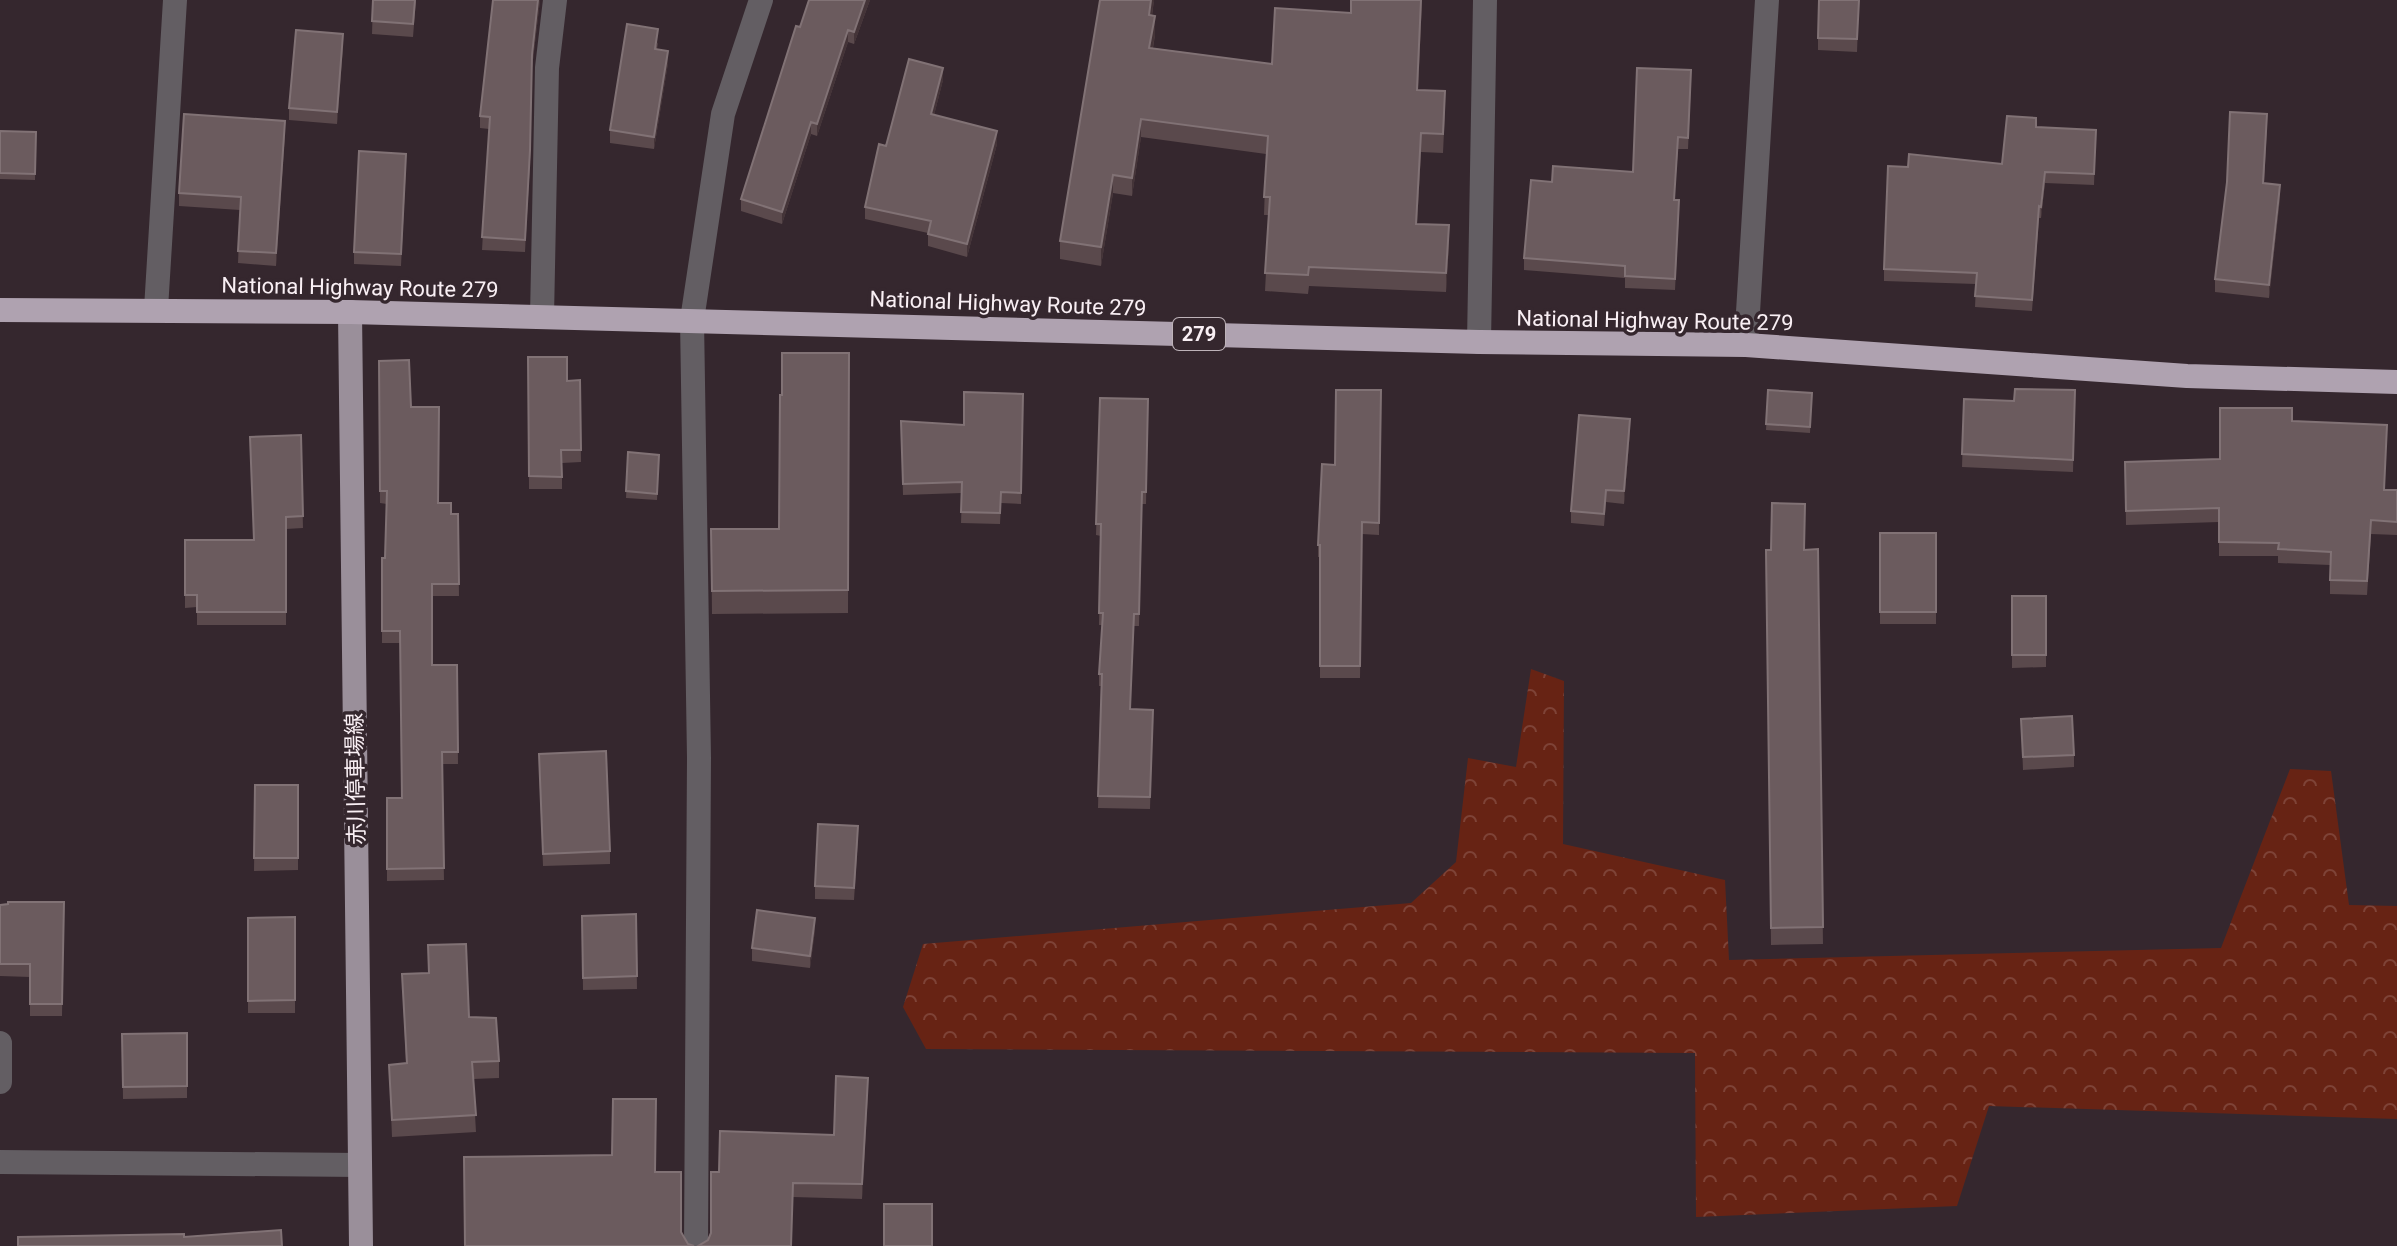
<svg xmlns="http://www.w3.org/2000/svg" width="2397" height="1246" font-family="Roboto,'Noto Sans JP',sans-serif">
  <defs>
    <pattern id="forest-crowns" width="20" height="18" patternUnits="userSpaceOnUse" patternTransform="scale(2)"><rect width="20" height="18" fill="#672314"/><path d="M2 6a3 3 0 1 1 6 0M12 15a3 3 0 1 1 6 0" fill="none" stroke="#7e4337"/></pattern>
  </defs>
  <rect width="100%" height="100%" fill="#35272e"/>
  <!-- forest -->
  <path fill="url(#forest-crowns)" d="M1531 669 1564 681 1563 844 1725 880 1729 960 2221 948 2290 769 2331 771 2349 905 2397 906V1119L1989 1106 1957 1206 1696 1217 1695 1053 926 1049 903 1007 923 944 1411 903 1456 862 1468 758 1516 767Z"/>
  <g fill="none" stroke-linecap="round" stroke-linejoin="round">
    <!-- minor -->
    <path stroke="#635e63" stroke-width="24" d="M156 309 175 0
      M542 317 547 68 555 0
      M1479 342 1485 0
      M1746 345 1767 0
      M0 1043V1082
      M0 1162 360 1165
      M696 1246 699 758 692 320 723 114 761 0"/>
    <!-- major -->
    <path stroke="#9a8f9a" stroke-width="24" d="M350 312 361 1246"/>
    <!-- highway -->
    <path stroke="#afa2b0" stroke-width="24" d="M0 310 350 312 1479 342 1746 345 2187 376 2397 382"/>
  </g>
  <!-- wall -->
  <path fill="#5a494c" d="M373 0H416L413 37 372 34Z
    M493 0H540L532 68 530 162 525 252 482 250 489 129 480 128V116Z
    M870 0 854 44 848 42 817 136 811 134 782 224 741 211V199L800 27Z
    M1154 0 1152 16 1155 35 1153 48 1272 64 1351 13V0H1422L1418 90 1445 110 1443 153 1421 152 1417 224 1449 244 1446 292 1309 286 1308 294 1265 291 1269 215H1264L1266 154 1141 137 1132 196 1113 193 1101 266 1060 259V241Z
    M1859 0 1857 52 1818 50V38Z
    M658 42 657 49 668 63 654 149 610 143V130Z
    M343 46 337 124 289 120V108Z
    M943 80 934 115 997 144 967 257 928 246V233L865 219V207L886 146Z
    M1691 82 1688 149H1678L1674 200 1679 212 1675 290 1625 288V278L1524 270V258L1633 172Z
    M2267 126 2264 184 2280 198 2269 298 2215 292V279L2227 182Z
    M2036 127 2096 130 2094 185 2045 183 2041 218H2039L2032 311 1975 307 1976 284 1884 281V269L1908 167 2002 164Z
    M0 131 36 132 35 180 0 179Z
    M285 133 276 266 238 263 240 210 179 206V193Z
    M406 166 401 266 354 264V252Z
    M849 353 848 613 712 614 711 529H779L782 395Z
    M528 357 567 381 580 380 581 462 562 463V489H529Z
    M379 361 411 407 438 503 451 514H458L459 596H432V665H457L458 764H442L444 880 387 881V798H402L400 643H382V558H385L387 504 380 503Z
    M1381 390 1379 535 1362 534 1360 678H1320V557H1318V545Z
    M1768 390 1812 393 1810 433 1766 430Z
    M2075 390 2073 472 1962 467 1964 399 2014 401Z
    M1023 394 1021 504 1001 503 1000 524 961 523 962 493 903 495 901 421 964 425Z
    M1100 398 1148 399 1146 504H1142L1139 626H1134L1130 709 1153 710 1150 809 1098 808 1101 686H1099V674L1102 625H1099L1101 536 1096 535Z
    M2292 421 2385 490H2397V535L2371 534 2367 595 2330 594V565L2278 563V556H2219V522L2126 525 2125 462 2220 459Z
    M1630 431 1624 504 1606 502 1604 526 1571 523V511Z
    M301 435 303 528 286 529V625H197V607L185 608V540H253Z
    M628 452 659 455 657 500 626 498Z
    M1880 533H1936V624H1880Z
    M1818 549 1823 944 1771 945 1766 550Z
    M2012 596H2046V667L2012 668Z
    M2021 719 2074 755V767L2023 770Z
    M539 766 610 851V864L543 866Z
    M255 785H298V870L254 871Z
    M858 838 854 900 815 899V886Z
    M64 902 62 1016H30V977L0 976V905Z
    M636 914 637 989 583 990 582 916Z
    M295 917V1013H248V918Z
    M815 930 810 968 752 961V948Z
    M402 974 469 1017 499 1061V1078L473 1079 476 1132 392 1137 389 1065 406 1064Z
    M187 1033V1098L123 1099 122 1034Z
    M868 1092 862 1199 793 1197 708 1240 711 1233 719 1172 834 1135Z"/>
  <!-- shaded-wall -->
  <path fill="#443438" d="M538 0H540L532 68 530 162 525 252 532 55Z
    M865 0H870L854 44V32Z
    M1151 0H1154L1149 34V15Z
    M1421 0H1422L1417 109V90Z
    M1155 16V35L1149 66V48Z
    M848 30V42L817 136V124Z
    M343 34V46L337 124V112Z
    M668 51V63L654 149V137Z
    M943 68V80L931 127V114Z
    M1141 119V137L1132 196V178Z
    M285 121V133L276 266V253Z
    M811 122V134L782 224V212Z
    M997 131V144L967 257V244Z
    M1421 133V152L1416 242V224Z
    M2045 172V183L2041 218V207Z
    M1113 175V193L1101 266V247Z
    M2280 185V198L2269 298V285Z
    M1449 225V244L1446 292V273Z
    M1630 419V431L1624 504V491Z
    M815 918V930L810 968V956Z
    M868 1078V1092L862 1199V1184Z"/>
  <!-- building -->
  <path fill="#6b5b5e" stroke="#817275" stroke-width="2" d="M373 0H415L413 24 372 21Z
    M493 0H538L532 55 530 150 525 240 482 237 490 117 480 116Z
    M809 0H865L854 32 848 30 817 124 811 122 782 212 741 199 796 26 800 27Z
    M1100 0H1151L1149 15 1155 16 1149 48 1272 64 1275 8 1351 13V0H1421L1417 90 1445 91 1443 134 1421 133 1416 224 1449 225 1446 273 1309 267 1308 275 1265 273 1270 197H1264L1268 136 1141 119 1132 178 1113 175 1101 247 1060 241Z
    M1819 0H1859L1857 39 1818 38Z
    M627 24 658 29 655 49 668 51 654 137 610 130Z
    M296 30 343 34 337 112 289 108Z
    M909 59 943 68 931 114 997 131 967 244 928 234 931 221 865 207 879 144 886 146Z
    M1637 68 1691 70 1688 138 1678 137 1674 200H1679L1675 279 1625 276V266L1524 258 1531 180 1552 182 1553 166 1633 172Z
    M2230 112 2267 114 2263 183 2280 185 2269 285 2215 279 2227 182Z
    M184 114 285 121 276 253 238 251 241 197 179 193Z
    M2007 116 2036 118V127L2096 130 2094 174 2045 172 2041 207 2039 206 2032 300 1975 296 1977 273 1884 269 1888 166 1908 167 1909 154 2002 164Z
    M0 131 36 132 35 174 0 173Z
    M359 151 406 154 401 254 354 252Z
    M782 353H849L848 590 712 591 711 529H779L780 395H782Z
    M528 357H567V381L580 380 581 450H561L562 477 529 476Z
    M409 360 411 407H439L438 503H451V514H458L459 584H432V665H457L458 752H442L444 868 387 869V798H402L400 631H382V558H385L387 491H380L379 361Z
    M2015 389 2075 390 2073 460 1962 454 1964 399 2014 401Z
    M1336 390H1381L1379 523 1362 522 1360 666H1320V545H1318L1322 464 1335 465Z
    M1768 390 1812 393 1810 427 1766 424Z
    M964 392 1023 394 1021 493 1001 492 1000 513 961 512 962 482 903 484 901 421 964 425Z
    M1100 398 1148 399 1146 492H1142L1139 614H1134L1130 709 1153 710 1150 797 1098 796 1102 674H1099L1103 613H1099L1101 524H1096Z
    M2220 408H2292V421L2387 425 2384 490H2397V522L2371 520 2367 581 2330 580 2331 552 2278 549 2279 543 2219 542V508L2126 511 2125 462 2220 459Z
    M1579 415 1630 419 1624 491 1606 490 1604 514 1571 511Z
    M301 435 303 516 286 517V612H197V595H185V540H254L250 437Z
    M628 452 659 455 657 494 626 491Z
    M1772 503 1805 504 1804 550 1818 549 1823 927 1771 928 1766 550H1771Z
    M1880 533H1936V612H1880Z
    M2012 596H2046V655H2012Z
    M2072 716 2074 755 2023 757 2021 719Z
    M606 751 610 851 543 854 539 754Z
    M255 785H298V858H254Z
    M818 824 858 826 854 888 815 886Z
    M8 902H64L62 1004H30V964H0V905L8 904Z
    M757 910 815 918 810 956 752 948Z
    M636 914 637 976 583 978 582 916Z
    M295 917V1000L248 1001V918Z
    M466 944 469 1017 496 1018 499 1061 472 1062 476 1115 392 1120 389 1065 407 1063 402 974 429 973 428 945Z
    M187 1033V1086L123 1087 122 1034Z
    M836 1076 868 1078 862 1184 793 1183 791 1246H698L708 1240 711 1233V1172H719L720 1131 834 1135Z
    M613 1099H656L655 1172H681V1232L688 1244 694 1246H465L464 1157 612 1155Z
    M884 1204H932V1246H884Z
    M281 1230 282 1246H18V1237L184 1234V1237Z"/>
  <g text-anchor="middle" stroke-width="7" stroke-linejoin="round" paint-order="stroke">
    <!-- shield labels -->
    <rect fill="#35272e" stroke="#beb3b9" stroke-width="2" x="1173" y="318" width="52" height="32" rx="6"/>
    <g font-size="20" font-weight="bold" fill="#f9eff4">
      <text x="1199" y="341">279</text>
    </g>
    <!-- street labels -->
    <g font-size="22" fill="#f9eff4" stroke="#35272e">
      <text transform="translate(360 287) rotate(1)" y="8">National Highway Route 279</text>
      <text transform="translate(1008 303) rotate(2)" y="8">National Highway Route 279</text>
      <text transform="translate(1655 320) rotate(1)" y="8">National Highway Route 279</text>
      <text transform="translate(355 779) rotate(-91)" y="8">赤川停車場線</text>
    </g>
  </g>
</svg>
